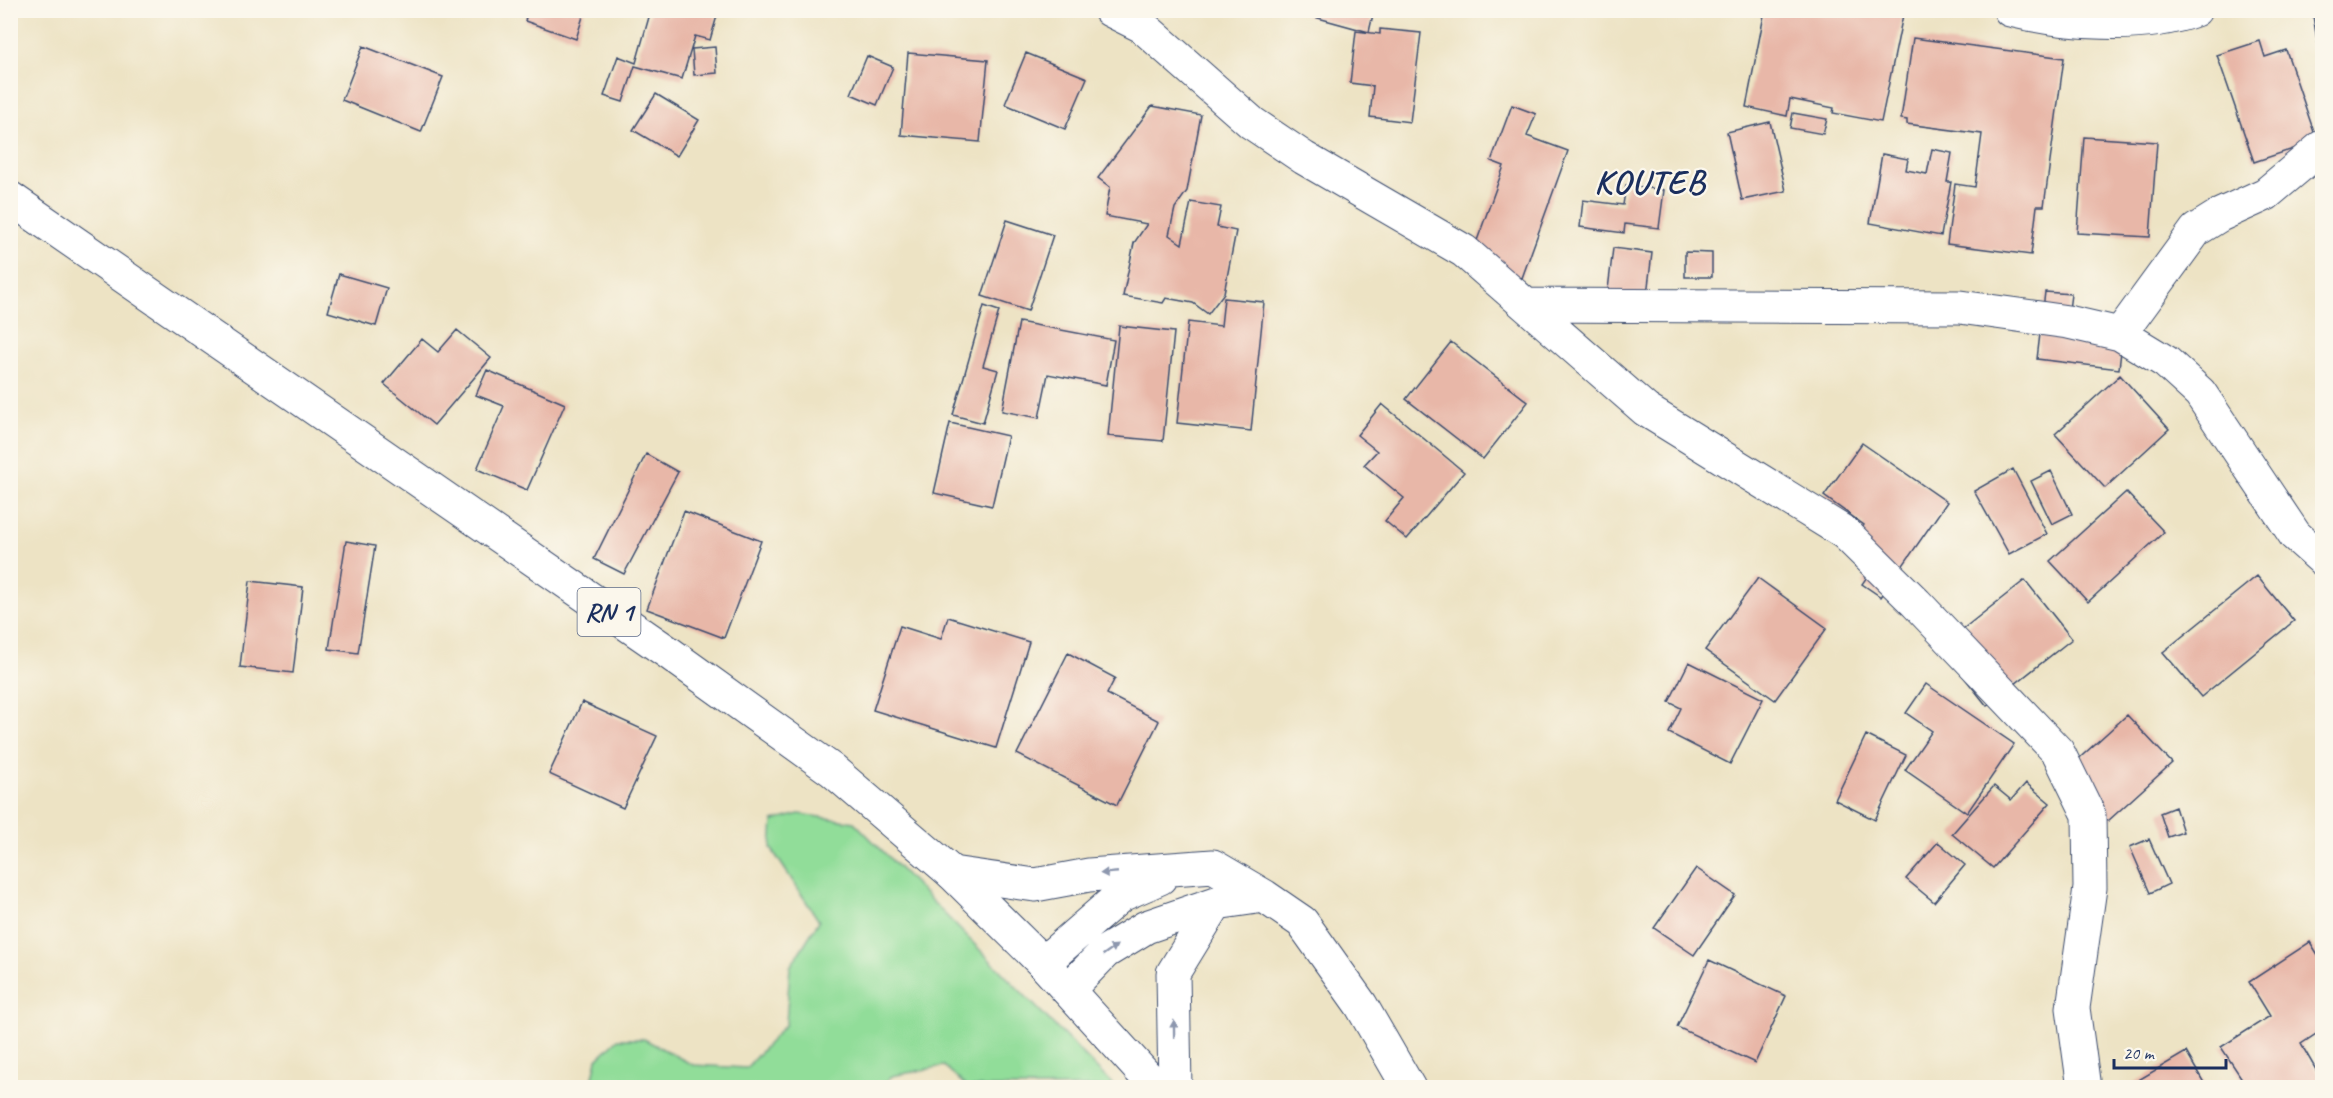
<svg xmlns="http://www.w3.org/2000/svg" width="2333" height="1098" font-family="Caveat,sans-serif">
  <rect width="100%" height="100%" fill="#fbf7ec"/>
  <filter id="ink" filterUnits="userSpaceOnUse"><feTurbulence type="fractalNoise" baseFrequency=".0167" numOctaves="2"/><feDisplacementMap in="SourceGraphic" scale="12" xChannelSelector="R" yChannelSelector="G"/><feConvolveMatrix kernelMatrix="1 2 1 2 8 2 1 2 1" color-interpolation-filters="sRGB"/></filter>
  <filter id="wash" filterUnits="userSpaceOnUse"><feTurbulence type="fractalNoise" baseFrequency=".008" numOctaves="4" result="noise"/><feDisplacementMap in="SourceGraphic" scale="24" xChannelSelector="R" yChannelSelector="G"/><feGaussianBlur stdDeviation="1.35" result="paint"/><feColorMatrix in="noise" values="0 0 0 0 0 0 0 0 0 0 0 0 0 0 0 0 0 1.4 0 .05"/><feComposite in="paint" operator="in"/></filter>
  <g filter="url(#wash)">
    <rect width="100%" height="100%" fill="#ede3c4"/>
    <!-- green -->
    <path fill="#91dd99" stroke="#56867c" stroke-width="1.5" d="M799 814 854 822 1115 1087H967L944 1066 892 1076 880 1087H591L597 1059 618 1039H644L693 1065 746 1068 786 1024 790 967 819 921 771 848 773 821Z"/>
    <g id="blocks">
      <!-- building -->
      <path fill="#e8b7a8" d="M528 10H585L576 39 525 21Z
        M651 10H697L717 16 710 40 695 36 682 79 635 66 623 102 604 96 618 56 636 63Z
        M1289 10H1374L1369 32Z
        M1765 10H1904L1881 122 1833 113 1834 108 1790 99 1787 116 1746 107Z
        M2312 10H2322V63H2321Z
        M1380 29 1421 33 1410 122 1370 117 1373 86 1350 83 1356 31 1380 34Z
        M1913 38 2064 58 2044 206H2037L2031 255 1947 244 1955 184 1975 187 1982 134 1907 124V120L1901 119Z
        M2260 41 2265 57 2286 50 2317 141 2254 162 2217 55Z
        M363 46 443 77 421 132 342 100Z
        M715 47 717 73 694 75 692 49Z
        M908 53 988 60 980 142 901 135Z
        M1026 53 1087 78 1065 129 1005 104Z
        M867 56 893 67 877 105 851 94Z
        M656 94 699 120 677 156 633 130Z
        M1512 105 1536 114 1527 136 1568 151 1522 278 1470 260 1504 166 1491 161Z
        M1152 106 1201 115 1187 191 1175 208 1169 235 1182 244 1191 202 1221 207 1217 227 1236 231 1224 293 1208 314 1193 303 1166 298 1163 303 1123 296 1134 243 1147 224 1105 216 1110 187 1098 178Z
        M1793 113 1827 119 1823 134 1790 128Z
        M1770 122 1786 191 1742 200 1727 132Z
        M2084 137 2157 142 2150 237 2077 233Z
        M1932 149 1952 153 1947 182H1951L1941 236 1870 223 1882 154 1908 159 1906 170 1927 174Z
        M1626 185 1664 190 1659 228 1625 224 1624 233 1580 227 1583 200 1623 205Z
        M1007 220 1053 235 1028 311 982 296Z
        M1613 248 1652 253 1646 303 1607 298Z
        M1685 252 1712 253V277H1685Z
        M339 274 387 288 376 326 328 312Z
        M2045 292 2071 294 2068 318 2124 324 2119 369 2037 359Z
        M1224 298 1264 302 1251 431 1177 423 1188 322 1221 326Z
        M984 306 999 311 983 366 998 370 983 423 953 415Z
        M1019 322 1114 340 1106 385 1048 374 1039 418 1002 411Z
        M1119 326 1174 332 1163 441 1108 436Z
        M457 330 491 358 434 425 384 384 422 339 438 352Z
        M1451 342 1528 402 1483 459 1406 399Z
        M487 370 565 404 527 490 477 469 504 406 476 395Z
        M2120 375 2169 429 2105 488 2055 434Z
        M1382 404 1464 472 1407 539 1385 521 1404 498 1364 465 1377 451 1357 435Z
        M950 423 1008 436 992 506 934 493Z
        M1862 443 1947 502 1881 597 1862 584 1878 561 1852 543 1864 525 1824 496Z
        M646 454 678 472 624 574 594 559Z
        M2013 469 2047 534 2009 554 1974 491Z
        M2051 471 2072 514 2052 524 2031 481Z
        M2126 492 2164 532 2088 602 2050 561Z
        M684 511 761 541 724 638 647 609Z
        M346 541 375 546 358 653 329 649Z
        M2257 576 2294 621 2201 697 2163 652Z
        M1758 578 1827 628 1775 700 1705 650Z
        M2025 580 2072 639 1987 706 1940 647Z
        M250 581 303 587 293 673 240 667Z
        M948 617 1029 642 996 748 873 710 900 626 941 639Z
        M1068 653 1115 678 1107 694 1159 721 1117 805 1017 754Z
        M1689 662 1763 699 1730 764 1669 733 1681 708 1669 702Z
        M2322 669V682L2317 674Z
        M1926 684 2014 744 1967 813 1905 770 1932 731 1906 713Z
        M582 702 657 736 623 808 549 774Z
        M2127 715 2172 763 2108 821 2063 773Z
        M1866 735 1906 755 1875 820 1835 800Z
        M2026 783 2050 803 1993 868 1952 834 1994 786 2011 800Z
        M2175 807 2183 832 2168 837 2160 813Z
        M2149 839 2169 884 2150 893 2130 847Z
        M1938 842 1965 865 1934 902 1906 879Z
        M1696 868 1735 895 1694 955 1654 928Z
        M2310 942 2322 961V1030L2301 1044 2322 1080 2311 1088H2248L2221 1047 2270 1016 2249 982Z
        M1709 960 1786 996 1755 1063 1677 1027Z
        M2186 1052 2207 1088H2125Z"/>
    </g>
  </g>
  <g filter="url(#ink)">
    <use href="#blocks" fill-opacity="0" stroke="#3a4a6d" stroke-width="1.5"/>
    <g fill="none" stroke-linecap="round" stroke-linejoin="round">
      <defs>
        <path id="minor" d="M1110 10 1142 26 1252 123 1304 158 1464 251 1646 410 1845 533 1916 603 2058 752 2089 815 2090 888 2073 1008 2084 1088
          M2010 10C2064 23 2143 30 2195 10
          M1527 305 1960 307 2068 322 2120 334 2166 362 2200 393 2295 535 2322 559
          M2120 334 2196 230 2220 215 2266 194 2322 147"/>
        <path id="secondary" d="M952 873 1035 885 1089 875 1213 866 1264 896 1302 922 1361 1005 1409 1088
          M1043 963 1121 895 1160 878
          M1068 990 1105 952 1146 927 1216 903
          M1175 1088 1173 973 1216 903 1264 896"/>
        <path id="primary" d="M10 198 669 653 832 770 952 873 1043 963 1157 1088"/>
      </defs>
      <!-- minor casing -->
      <use href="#minor" stroke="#3a4a6d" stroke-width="35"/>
      <!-- secondary casing -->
      <use href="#secondary" stroke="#3a4a6d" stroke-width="35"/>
      <!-- primary casing -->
      <use href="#primary" stroke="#3a4a6d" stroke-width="35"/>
      <!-- minor -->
      <use href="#minor" stroke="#fff" stroke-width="33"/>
      <!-- secondary -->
      <use href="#secondary" stroke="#fff" stroke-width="33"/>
      <!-- primary -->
      <use href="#primary" stroke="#fff" stroke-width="33"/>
    </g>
    <!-- one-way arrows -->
    <defs><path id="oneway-solid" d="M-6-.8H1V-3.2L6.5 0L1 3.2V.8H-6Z" transform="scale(1.5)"/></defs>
    <g fill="#8d97ae">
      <use href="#oneway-solid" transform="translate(1109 873) rotate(175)"/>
      <use href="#oneway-solid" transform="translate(1110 950) rotate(-35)"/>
      <use href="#oneway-solid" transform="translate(1174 1029) rotate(-91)"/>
    </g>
  </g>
  <g text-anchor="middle" stroke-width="4.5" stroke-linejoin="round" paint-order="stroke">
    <!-- shield labels -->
    <rect fill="#fbf7ec" stroke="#5e6b89" stroke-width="1.5" x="577.5" y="588" width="63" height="48" rx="4.5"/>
    <g font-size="27" font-weight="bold" fill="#1b2f5e">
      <text x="609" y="621">RN 1</text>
    </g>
    <!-- district labels -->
    <g font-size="34" font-weight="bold" letter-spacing="1.5" fill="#1b2f5e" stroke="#fbf7ec">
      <text x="1650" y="193">KOUTEB</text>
    </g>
  </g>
  <!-- margin -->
  <rect width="2333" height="1098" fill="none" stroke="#fbf7ec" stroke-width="36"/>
  <!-- scale -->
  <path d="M2114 1059v9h112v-9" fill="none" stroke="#1b2f5e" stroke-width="3"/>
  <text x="2123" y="1059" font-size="18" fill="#1b2f5e" stroke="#fbf7ec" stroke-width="4.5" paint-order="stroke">20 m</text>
</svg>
